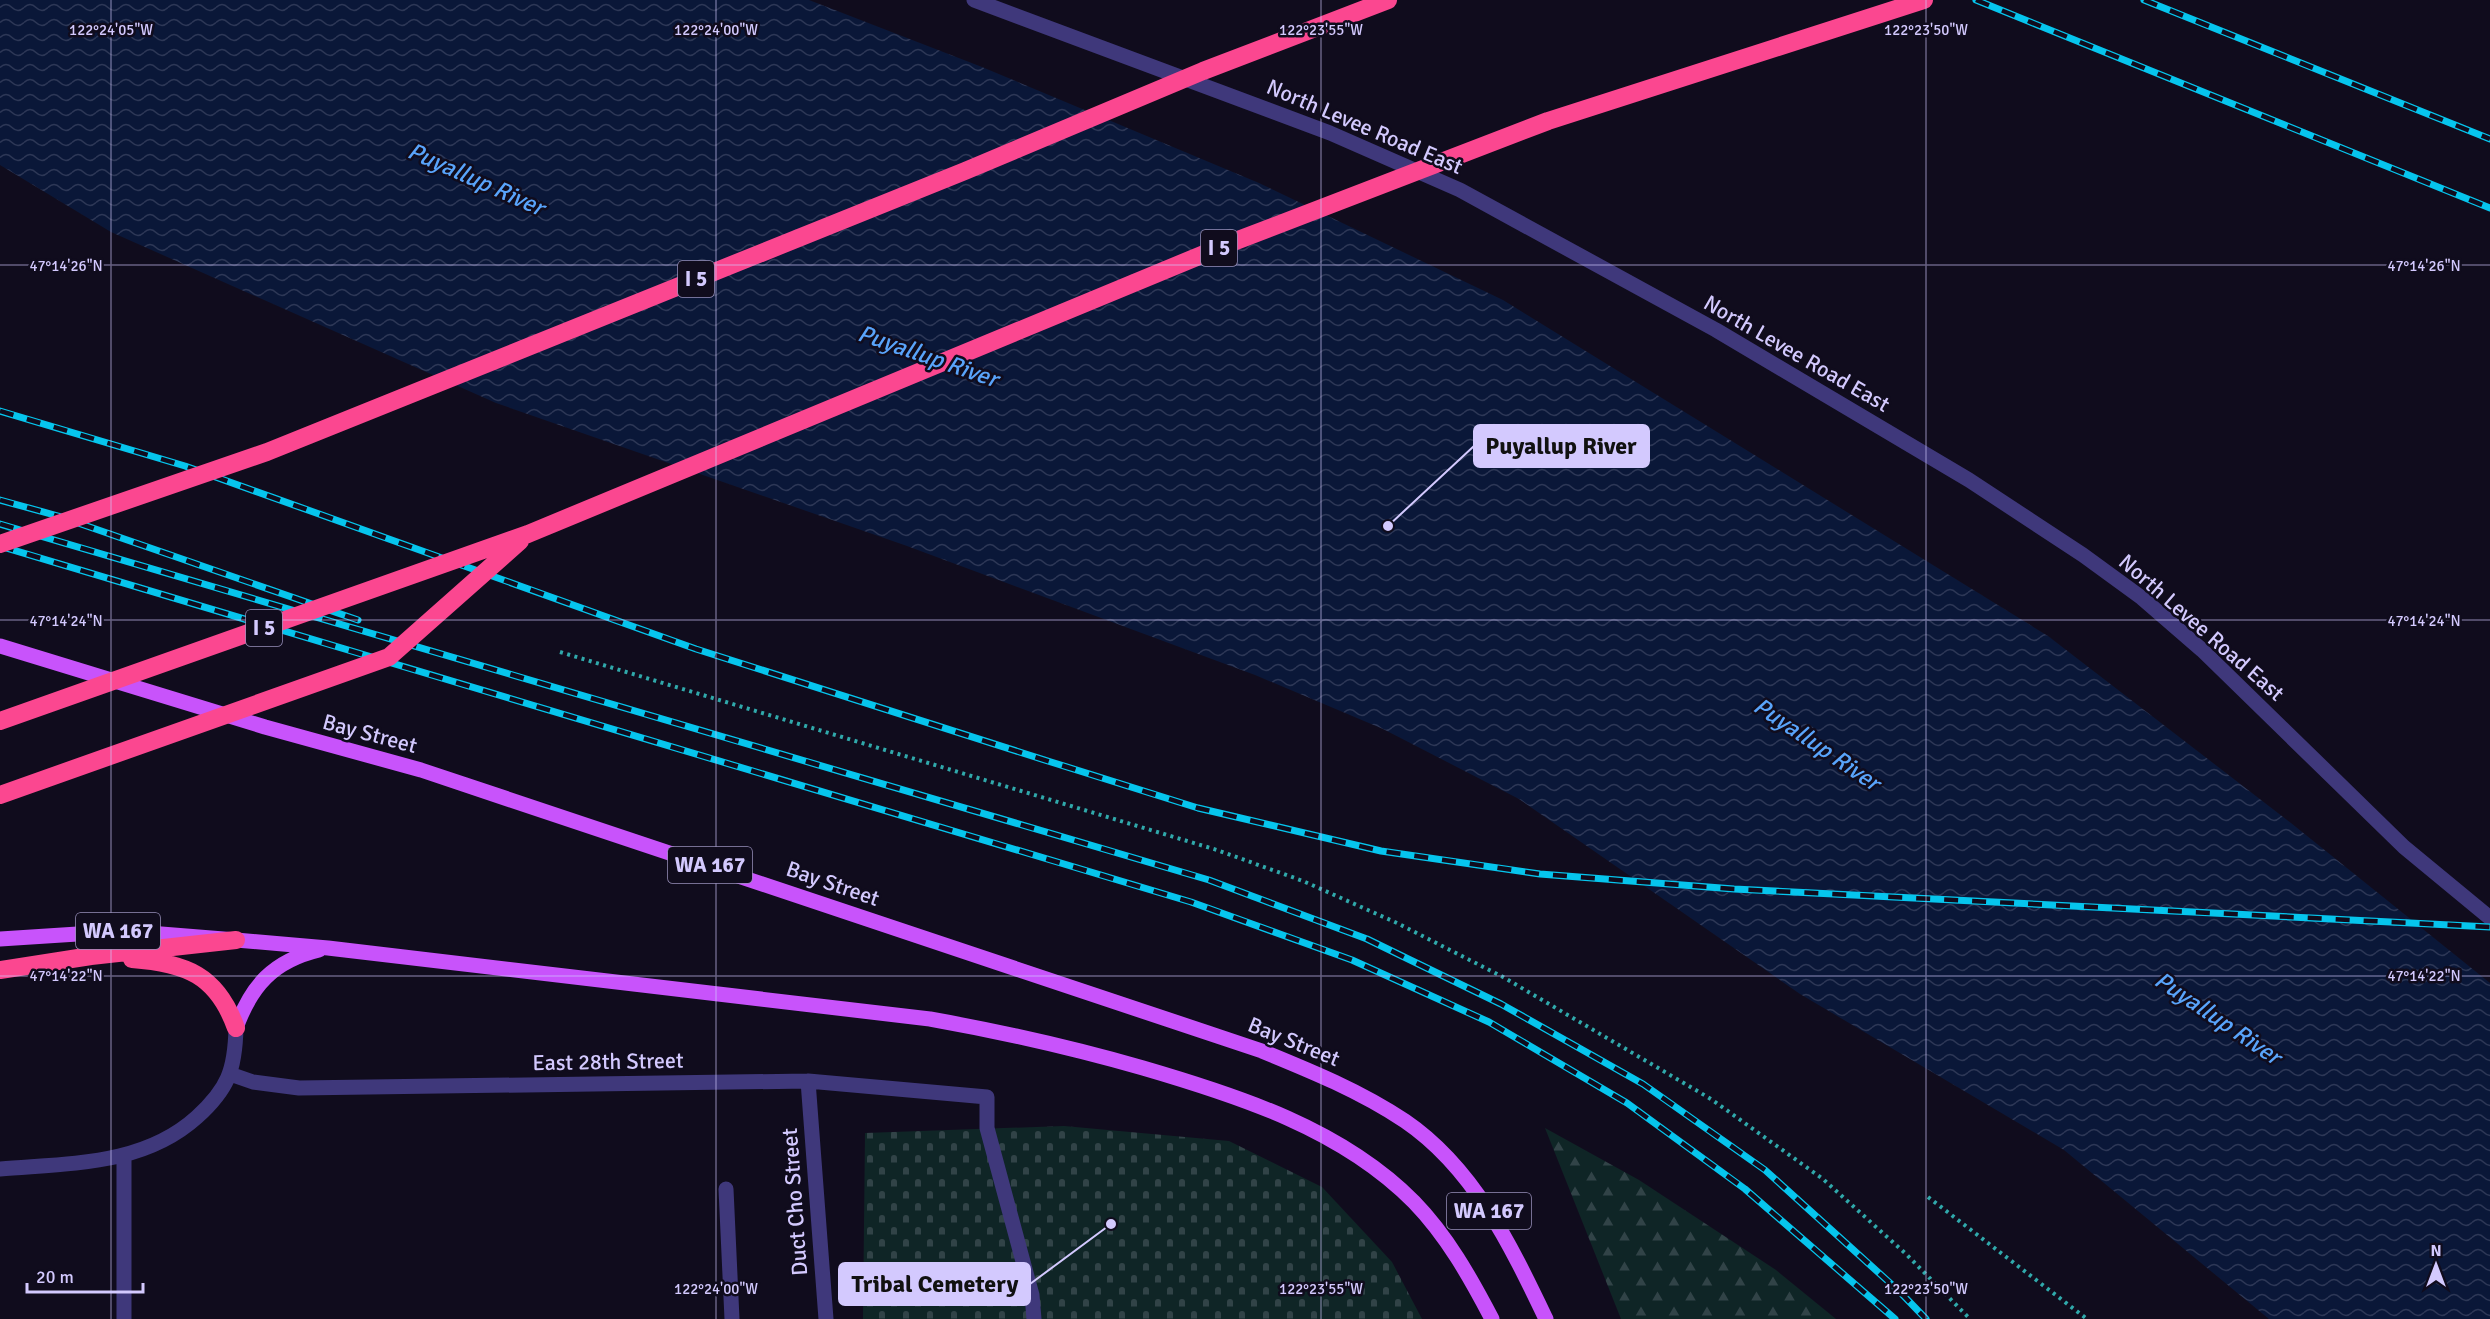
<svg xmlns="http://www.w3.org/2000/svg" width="2490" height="1319" font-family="Signika,sans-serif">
  <defs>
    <pattern id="forest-firs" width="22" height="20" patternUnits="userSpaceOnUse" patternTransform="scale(1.5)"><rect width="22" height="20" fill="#0f2526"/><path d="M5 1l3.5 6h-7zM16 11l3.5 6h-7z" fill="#314347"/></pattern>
    <pattern id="cemetery-stones" width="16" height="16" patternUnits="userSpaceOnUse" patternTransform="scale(1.5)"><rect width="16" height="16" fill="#0f2526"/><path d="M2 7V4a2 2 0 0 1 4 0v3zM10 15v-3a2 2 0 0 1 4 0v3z" fill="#314347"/></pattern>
    <pattern id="water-waves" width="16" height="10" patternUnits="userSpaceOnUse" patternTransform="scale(1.5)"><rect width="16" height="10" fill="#0a1738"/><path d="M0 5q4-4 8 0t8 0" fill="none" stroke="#2d3756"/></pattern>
  </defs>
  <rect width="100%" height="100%" fill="#100c1d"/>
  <!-- forest -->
  <path fill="url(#forest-firs)" d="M1545 1128 1639 1180 1776 1270 1836 1319H1621Z"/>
  <!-- cemetery -->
  <path fill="url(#cemetery-stones)" d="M1064 1126 1229 1141 1322 1187 1392 1262 1422 1319H863L865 1133Z"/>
  <!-- water -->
  <path fill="url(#water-waves)" d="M0 0H809L982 67 1259 183 1503 300 2048 636 2291 823 2490 983V1319H2269L2064 1150 1800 994 1519 799 1383 729 1255 675 907 546 496 403 111 232 0 165Z"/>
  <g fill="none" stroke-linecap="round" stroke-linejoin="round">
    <!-- path -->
    <path stroke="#30a9ab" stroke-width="4" stroke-dasharray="3 4.5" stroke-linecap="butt" d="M560 652 1217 850 1303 881 1397 923 1503 977 1711 1099 1823 1179 1906 1254 1970 1319
      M1928 1197 2087 1319"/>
    <!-- minor -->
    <path stroke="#3f387b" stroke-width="15" d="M974 0 1330 133 1460 190 1716 330 1969 480 2083 555 2142 598 2202 650 2404 847 2490 918
      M230 1074 253 1082 299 1088 808 1081 987 1097V1128L1032 1295 1034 1319
      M808 1081 826 1319
      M124 1156V1319
      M0 1169C69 1163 143 1166 197 1117 228 1089 235 1070 236 1028
      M726 1189 732 1319"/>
    <!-- major -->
    <path stroke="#c853fb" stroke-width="15" d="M0 646 265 727 421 770 1262 1051C1311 1071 1360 1091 1405 1121 1474 1168 1511 1246 1546 1319
      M0 939 124 931 236 940 328 948 930 1019C1003 1032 1073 1048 1143 1068 1239 1096 1342 1129 1414 1202 1447 1236 1470 1277 1492 1319
      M236 1028C251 986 273 961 319 950"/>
    <!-- highway -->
    <path stroke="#fb4790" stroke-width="18" d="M132 959C186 963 217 975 236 1028
      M0 970 91 956 236 940"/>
    <defs>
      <path id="rail" d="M1976 0 2490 208
        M2144 0 2490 139
        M0 411 185 466 696 649 1051 762 1198 808 1381 851 1540 874 1734 889 2490 927
        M0 500 58 516 358 620
        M0 524 1209 880 1367 939 1501 1004 1643 1084 1765 1170 1900 1292 1926 1319
        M0 546 1191 902 1352 960 1489 1022 1627 1103 1745 1189 1895 1319"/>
    </defs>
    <!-- rail casing -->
    <use href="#rail" stroke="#06c5ed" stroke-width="7"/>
    <!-- rail -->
    <use href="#rail" stroke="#100c1d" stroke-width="4.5" stroke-dasharray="14" stroke-linecap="butt"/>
    <!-- highway-bridge -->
    <path stroke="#fb4790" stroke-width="18" d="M0 544 267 452 965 171 1203 71 1388 0
      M0 721 528 534 1233 242 1548 121 1924 0
      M0 795 389 657 520 541"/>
  </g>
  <!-- ticks -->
  <path fill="none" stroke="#d3c9fe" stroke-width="1.5" stroke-opacity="0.45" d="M111 0V1319M716 0V1319M1321 0V1319M1926 0V1319M0 265H2490M0 620H2490M0 976H2490"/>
  <g text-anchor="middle" stroke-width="5" stroke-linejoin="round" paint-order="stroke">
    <!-- shield labels -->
    <g fill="#100c1d" stroke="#9890ba" stroke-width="1.5">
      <rect x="1201" y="230" width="36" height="36" rx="4.5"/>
      <rect x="678" y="261" width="36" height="36" rx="4.5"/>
      <rect x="246" y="610" width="36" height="36" rx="4.5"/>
      <rect x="668" y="847" width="84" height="36" rx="4.5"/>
      <rect x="76" y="913" width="84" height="36" rx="4.5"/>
      <rect x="1447" y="1193" width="84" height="36" rx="4.5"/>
    </g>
    <g font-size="21" font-weight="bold" fill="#d3c9fe">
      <text x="1219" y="255">I 5</text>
      <text x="696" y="286">I 5</text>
      <text x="264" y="635">I 5</text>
      <text x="710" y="872">WA 167</text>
      <text x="118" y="938">WA 167</text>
      <text x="1489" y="1218">WA 167</text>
    </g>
    <!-- street labels -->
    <g font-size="22" fill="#d3c9fe" stroke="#100c1d">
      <text transform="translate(1365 126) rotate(23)" y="8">North Levee Road East</text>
      <text transform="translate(1797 353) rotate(30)" y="8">North Levee Road East</text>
      <text transform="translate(2202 627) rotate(41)" y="8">North Levee Road East</text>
      <text transform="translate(370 733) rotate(15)" y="8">Bay Street</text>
      <text transform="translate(833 883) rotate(19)" y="8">Bay Street</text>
      <text transform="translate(1294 1041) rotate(22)" y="8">Bay Street</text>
      <text transform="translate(608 1061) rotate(-1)" y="8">East 28th Street</text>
      <text transform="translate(794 1202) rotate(-94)" y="8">Duct Cho Street</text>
    </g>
    <!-- water labels -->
    <g font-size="24" font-style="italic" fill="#59a4fb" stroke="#100c1d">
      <text transform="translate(476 179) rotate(24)" y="8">Puyallup River</text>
      <text transform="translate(928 356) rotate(19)" y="8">Puyallup River</text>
      <text transform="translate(1817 744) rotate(34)" y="8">Puyallup River</text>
      <text transform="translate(2218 1018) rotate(34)" y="8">Puyallup River</text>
    </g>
  </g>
  <g font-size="15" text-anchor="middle" fill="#d3c9fe" stroke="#100c1d" stroke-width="5" stroke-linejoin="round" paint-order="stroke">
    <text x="111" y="35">122°24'05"W</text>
    <text x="716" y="35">122°24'00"W</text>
    <text x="1321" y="35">122°23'55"W</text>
    <text x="1926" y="35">122°23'50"W</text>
    <text x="66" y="271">47°14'26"N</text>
    <text x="2424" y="271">47°14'26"N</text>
    <text x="66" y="626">47°14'24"N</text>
    <text x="2424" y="626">47°14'24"N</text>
    <text x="66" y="981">47°14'22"N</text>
    <text x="2424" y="981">47°14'22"N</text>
    <text x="716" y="1294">122°24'00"W</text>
    <text x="1321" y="1294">122°23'55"W</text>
    <text x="1926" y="1294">122°23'50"W</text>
  </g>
  <!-- callouts -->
  <path fill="none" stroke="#d3c9fe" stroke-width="2" d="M1388 526L1474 446M1111 1224L1030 1284"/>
  <g fill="#d3c9fe" stroke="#100c1d" stroke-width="2">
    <circle cx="1388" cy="526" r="6"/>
    <circle cx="1111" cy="1224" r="6"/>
  </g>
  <g fill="#d3c9fe" stroke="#d3c9fe" stroke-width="2">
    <rect x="1474" y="425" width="175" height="42" rx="6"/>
    <rect x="839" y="1263" width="191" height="42" rx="6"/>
  </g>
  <g font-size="24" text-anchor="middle" font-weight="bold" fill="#111">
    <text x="1561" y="454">Puyallup River</text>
    <text x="935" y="1292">Tribal Cemetery</text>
  </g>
  <!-- north arrow -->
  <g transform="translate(2436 1265)" stroke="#100c1d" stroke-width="4.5" paint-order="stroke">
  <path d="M0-4.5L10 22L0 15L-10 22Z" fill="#d3c9fe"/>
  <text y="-9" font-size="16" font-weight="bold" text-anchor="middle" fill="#d3c9fe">N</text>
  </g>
  <!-- scale -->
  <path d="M27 1283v9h116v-9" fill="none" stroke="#d3c9fe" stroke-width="3"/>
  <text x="36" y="1283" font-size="18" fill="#d3c9fe" stroke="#100c1d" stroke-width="4.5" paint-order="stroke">20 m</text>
</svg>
